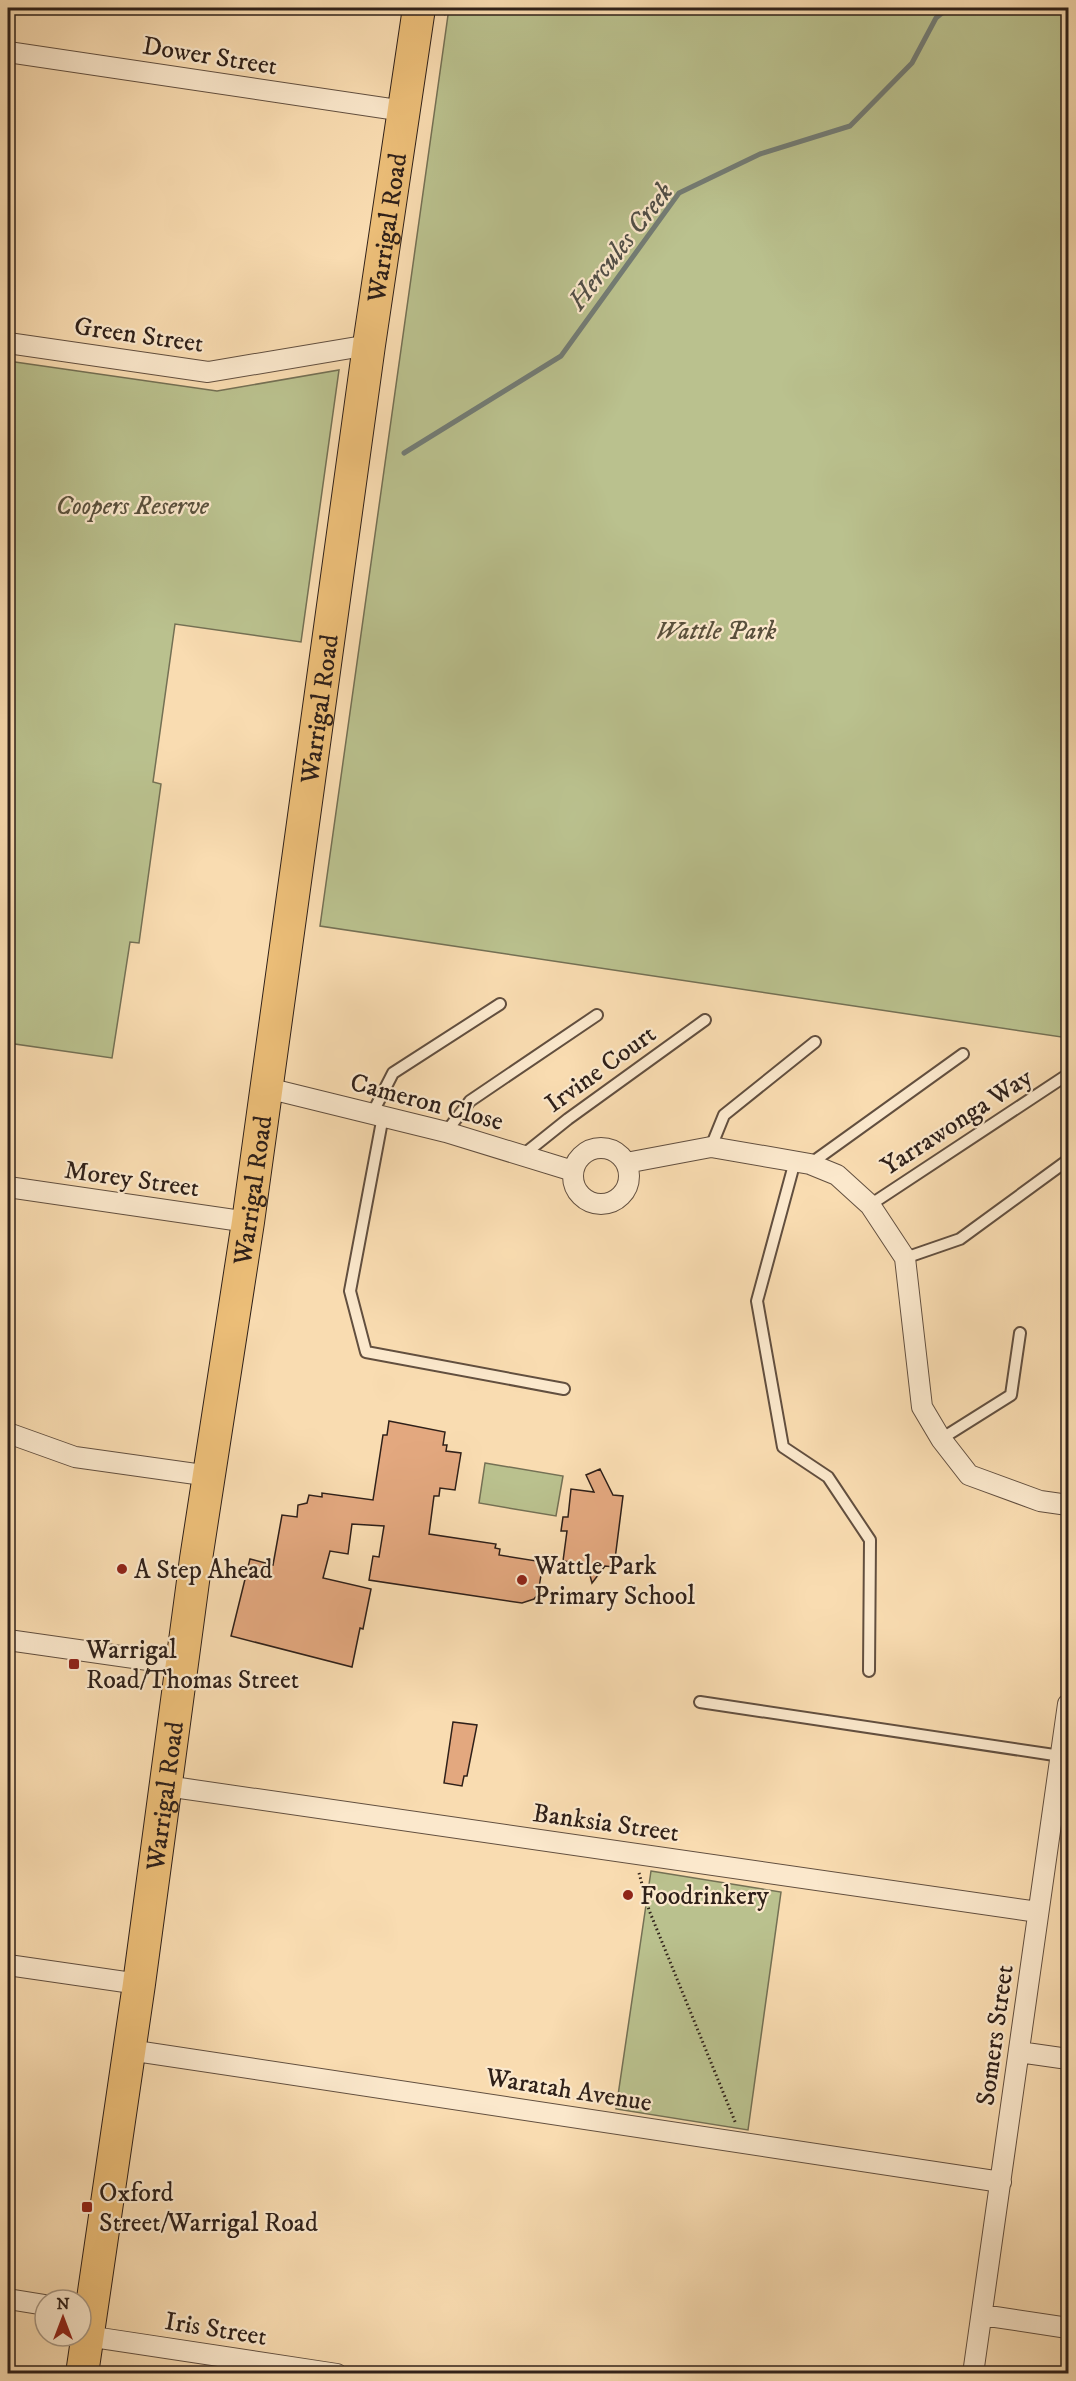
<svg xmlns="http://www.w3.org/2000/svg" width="1076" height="2381" font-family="'IM FELL DW Pica',serif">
  <rect width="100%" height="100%" fill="#f9dcb1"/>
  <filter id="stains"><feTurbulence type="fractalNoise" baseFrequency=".00333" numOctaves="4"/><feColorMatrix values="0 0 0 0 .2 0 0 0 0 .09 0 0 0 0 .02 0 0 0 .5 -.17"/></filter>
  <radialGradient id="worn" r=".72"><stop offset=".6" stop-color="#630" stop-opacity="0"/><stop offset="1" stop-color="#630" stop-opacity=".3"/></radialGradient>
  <!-- green -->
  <path fill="#bac18e" stroke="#747054" stroke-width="1.5" d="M449 8H1068V1038L320 926Z
    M8 361 217 391 339 370 301 642 175 624 153 782 161 784 139 943 130 942 112 1058 8 1043Z
    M485 1463 563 1476 556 1516 479 1503Z
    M651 1871 781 1892 748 2130 616 2109Z"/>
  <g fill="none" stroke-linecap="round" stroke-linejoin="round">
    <!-- stream -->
    <path stroke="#737c75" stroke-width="5" d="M404 453 561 356 679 193 760 154 850 126 912 63 936 18 948 8"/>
  </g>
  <!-- building -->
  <path fill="#e3a87f" stroke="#2f2019" stroke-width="1.5" d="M389 1421 445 1432 443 1445H447L446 1451 461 1453 455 1490 440 1488 439 1496H434L429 1534 496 1544 495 1548 500 1549 499 1555 543 1562 538 1594 534 1599 522 1603 369 1580 373 1556 379 1557 384 1526 352 1524 348 1554 330 1551 323 1578 371 1589 363 1629 360 1628 352 1667 231 1636 250 1559 273 1565 282 1515 297 1517 298 1505 307 1503 309 1495 322 1497V1493L373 1500 383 1435H387Z
    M600 1469 613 1495 623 1496 614 1567 605 1566 592 1583 587 1564 563 1561 567 1531H561L563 1517H568L571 1489 594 1492 586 1475Z
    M453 1722 477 1725 467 1776H464L462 1786 444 1783Z"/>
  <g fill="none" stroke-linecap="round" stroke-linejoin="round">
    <defs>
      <path id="lane" d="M372 1114 393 1073 500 1004
        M383 1116 350 1291 366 1352 564 1389
        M446 1132 470 1101 597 1015
        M711 1147 724 1115 815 1042
        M523 1155 568 1119 705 1020
        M795 1161 757 1301 783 1447 828 1477 870 1540 869 1671
        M810 1164 963 1054
        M870 1205 1067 1075
        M905 1258 960 1239 1068 1160
        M941 1439 1011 1395 1020 1333
        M700 1702 1061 1756"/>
      <path id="street" d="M8 52 404 111
        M8 343 208 372 369 345
        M267 1088 446 1132 573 1171
        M573 1176a28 28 0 1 1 56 0a28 28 0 1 1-56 0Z
        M626 1163 711 1147 810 1164 837 1175 870 1205 905 1258 922 1407 941 1439 969 1475 1040 1501 1068 1505
        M8 1187 248 1222
        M8 1433 75 1457 210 1476
        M8 1640 183 1665
        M166 1786 1038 1912
        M8 1965 139 1984
        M129 2050 1001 2182
        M1019 2052 1068 2059
        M8 2299 45 2305
        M982 2315 1068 2328
        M87 2336 337 2374
        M973 2374 1068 1704"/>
      <g id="primary">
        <path id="s1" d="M82 2374 139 1984 196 1559 248 1222 369 345 419 8"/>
      </g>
    </defs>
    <!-- lane casing -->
    <use href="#lane" stroke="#624f3f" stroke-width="14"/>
    <!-- street casing -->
    <use href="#street" stroke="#624f3f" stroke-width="22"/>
    <!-- primary casing -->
    <use href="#primary" stroke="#2f2019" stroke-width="34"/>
    <!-- path -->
    <path stroke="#2f2019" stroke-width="3" stroke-dasharray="1.5 3" stroke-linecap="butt" d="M444 14 462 8
      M639 1873 649 1910 736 2124"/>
    <!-- lane -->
    <use href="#lane" stroke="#fbe8cc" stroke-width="10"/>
    <!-- street -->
    <use href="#street" stroke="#fbe8cc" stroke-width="20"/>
    <!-- primary -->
    <use href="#primary" stroke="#ecbe78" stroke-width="32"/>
  </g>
  <!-- markers -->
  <g fill="#8f2418" stroke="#fbe8cc" stroke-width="2">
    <circle cx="122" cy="1569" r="6"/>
    <circle cx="522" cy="1580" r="6"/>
    <rect x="68" y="1658" width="12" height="12" rx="3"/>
    <circle cx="628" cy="1895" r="6"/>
    <rect x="81" y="2201" width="12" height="12" rx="3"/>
  </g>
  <g text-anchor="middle" stroke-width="4.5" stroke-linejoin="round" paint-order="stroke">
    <!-- street labels -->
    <g font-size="26" fill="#2f2019" stroke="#fbe8cc">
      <text transform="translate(210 55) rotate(9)" y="9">Dower Street</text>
      <text dy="9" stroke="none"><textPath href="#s1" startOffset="2168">Warrigal Road</textPath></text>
      <text transform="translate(139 334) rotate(8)" y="9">Green Street</text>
      <text dy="9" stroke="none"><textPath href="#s1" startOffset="1682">Warrigal Road</textPath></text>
      <text transform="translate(600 1068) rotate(-36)" y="9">Irvine Court</text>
      <text transform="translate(427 1101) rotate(15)" y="9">Cameron Close</text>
      <text transform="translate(956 1121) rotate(-33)" y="9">Yarrawonga Way</text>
      <text transform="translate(132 1178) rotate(8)" y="9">Morey Street</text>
      <text dy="9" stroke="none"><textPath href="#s1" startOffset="1196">Warrigal Road</textPath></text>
      <text dy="9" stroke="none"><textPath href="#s1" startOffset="584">Warrigal Road</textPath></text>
      <text transform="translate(606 1822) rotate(8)" y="9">Banksia Street</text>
      <text transform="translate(994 2035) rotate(-82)" y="9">Somers Street</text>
      <text transform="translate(569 2089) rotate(9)" y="9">Waratah Avenue</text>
      <text transform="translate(216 2328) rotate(9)" y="9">Iris Street</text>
    </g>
    <!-- park labels -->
    <g font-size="26" font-style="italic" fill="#59503c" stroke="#fbe8cc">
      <text x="132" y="514">Coopers Reserve</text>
      <text x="716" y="639">Wattle Park</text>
    </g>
    <!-- poi labels -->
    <g font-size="26" fill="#2f2019" stroke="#fbe8cc" text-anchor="start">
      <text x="534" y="1574">Wattle Park<tspan x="534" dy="30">Primary School</tspan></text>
      <text x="134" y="1578">A Step Ahead</text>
      <text x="86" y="1658">Warrigal<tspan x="86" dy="30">Road/Thomas Street</tspan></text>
      <text x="640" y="1904">Foodrinkery</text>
      <text x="99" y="2201">Oxford<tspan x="99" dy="30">Street/Warrigal Road</tspan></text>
    </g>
    <!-- water labels -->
    <g font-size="27" font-style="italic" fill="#514e47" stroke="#fbe8cc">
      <text transform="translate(620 246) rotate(-52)" y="9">Hercules Creek</text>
    </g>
  </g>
  <!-- margin -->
  <rect width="1076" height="2381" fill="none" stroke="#f9dcb1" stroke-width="30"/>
  <rect x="9" y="9" width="1058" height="2363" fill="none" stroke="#2f2019" stroke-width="3"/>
  <rect x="15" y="15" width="1046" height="2351" fill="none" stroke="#2f2019" stroke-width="1.5"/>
  <!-- north arrow -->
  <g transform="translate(63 2318)"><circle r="28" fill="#fbe8cc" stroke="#a99884" stroke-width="1.5"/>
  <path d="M0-4.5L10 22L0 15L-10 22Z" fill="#8f2418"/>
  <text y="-9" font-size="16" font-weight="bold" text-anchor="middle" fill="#2f2019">N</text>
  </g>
  <rect width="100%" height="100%" filter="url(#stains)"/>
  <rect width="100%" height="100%" fill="url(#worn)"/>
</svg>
